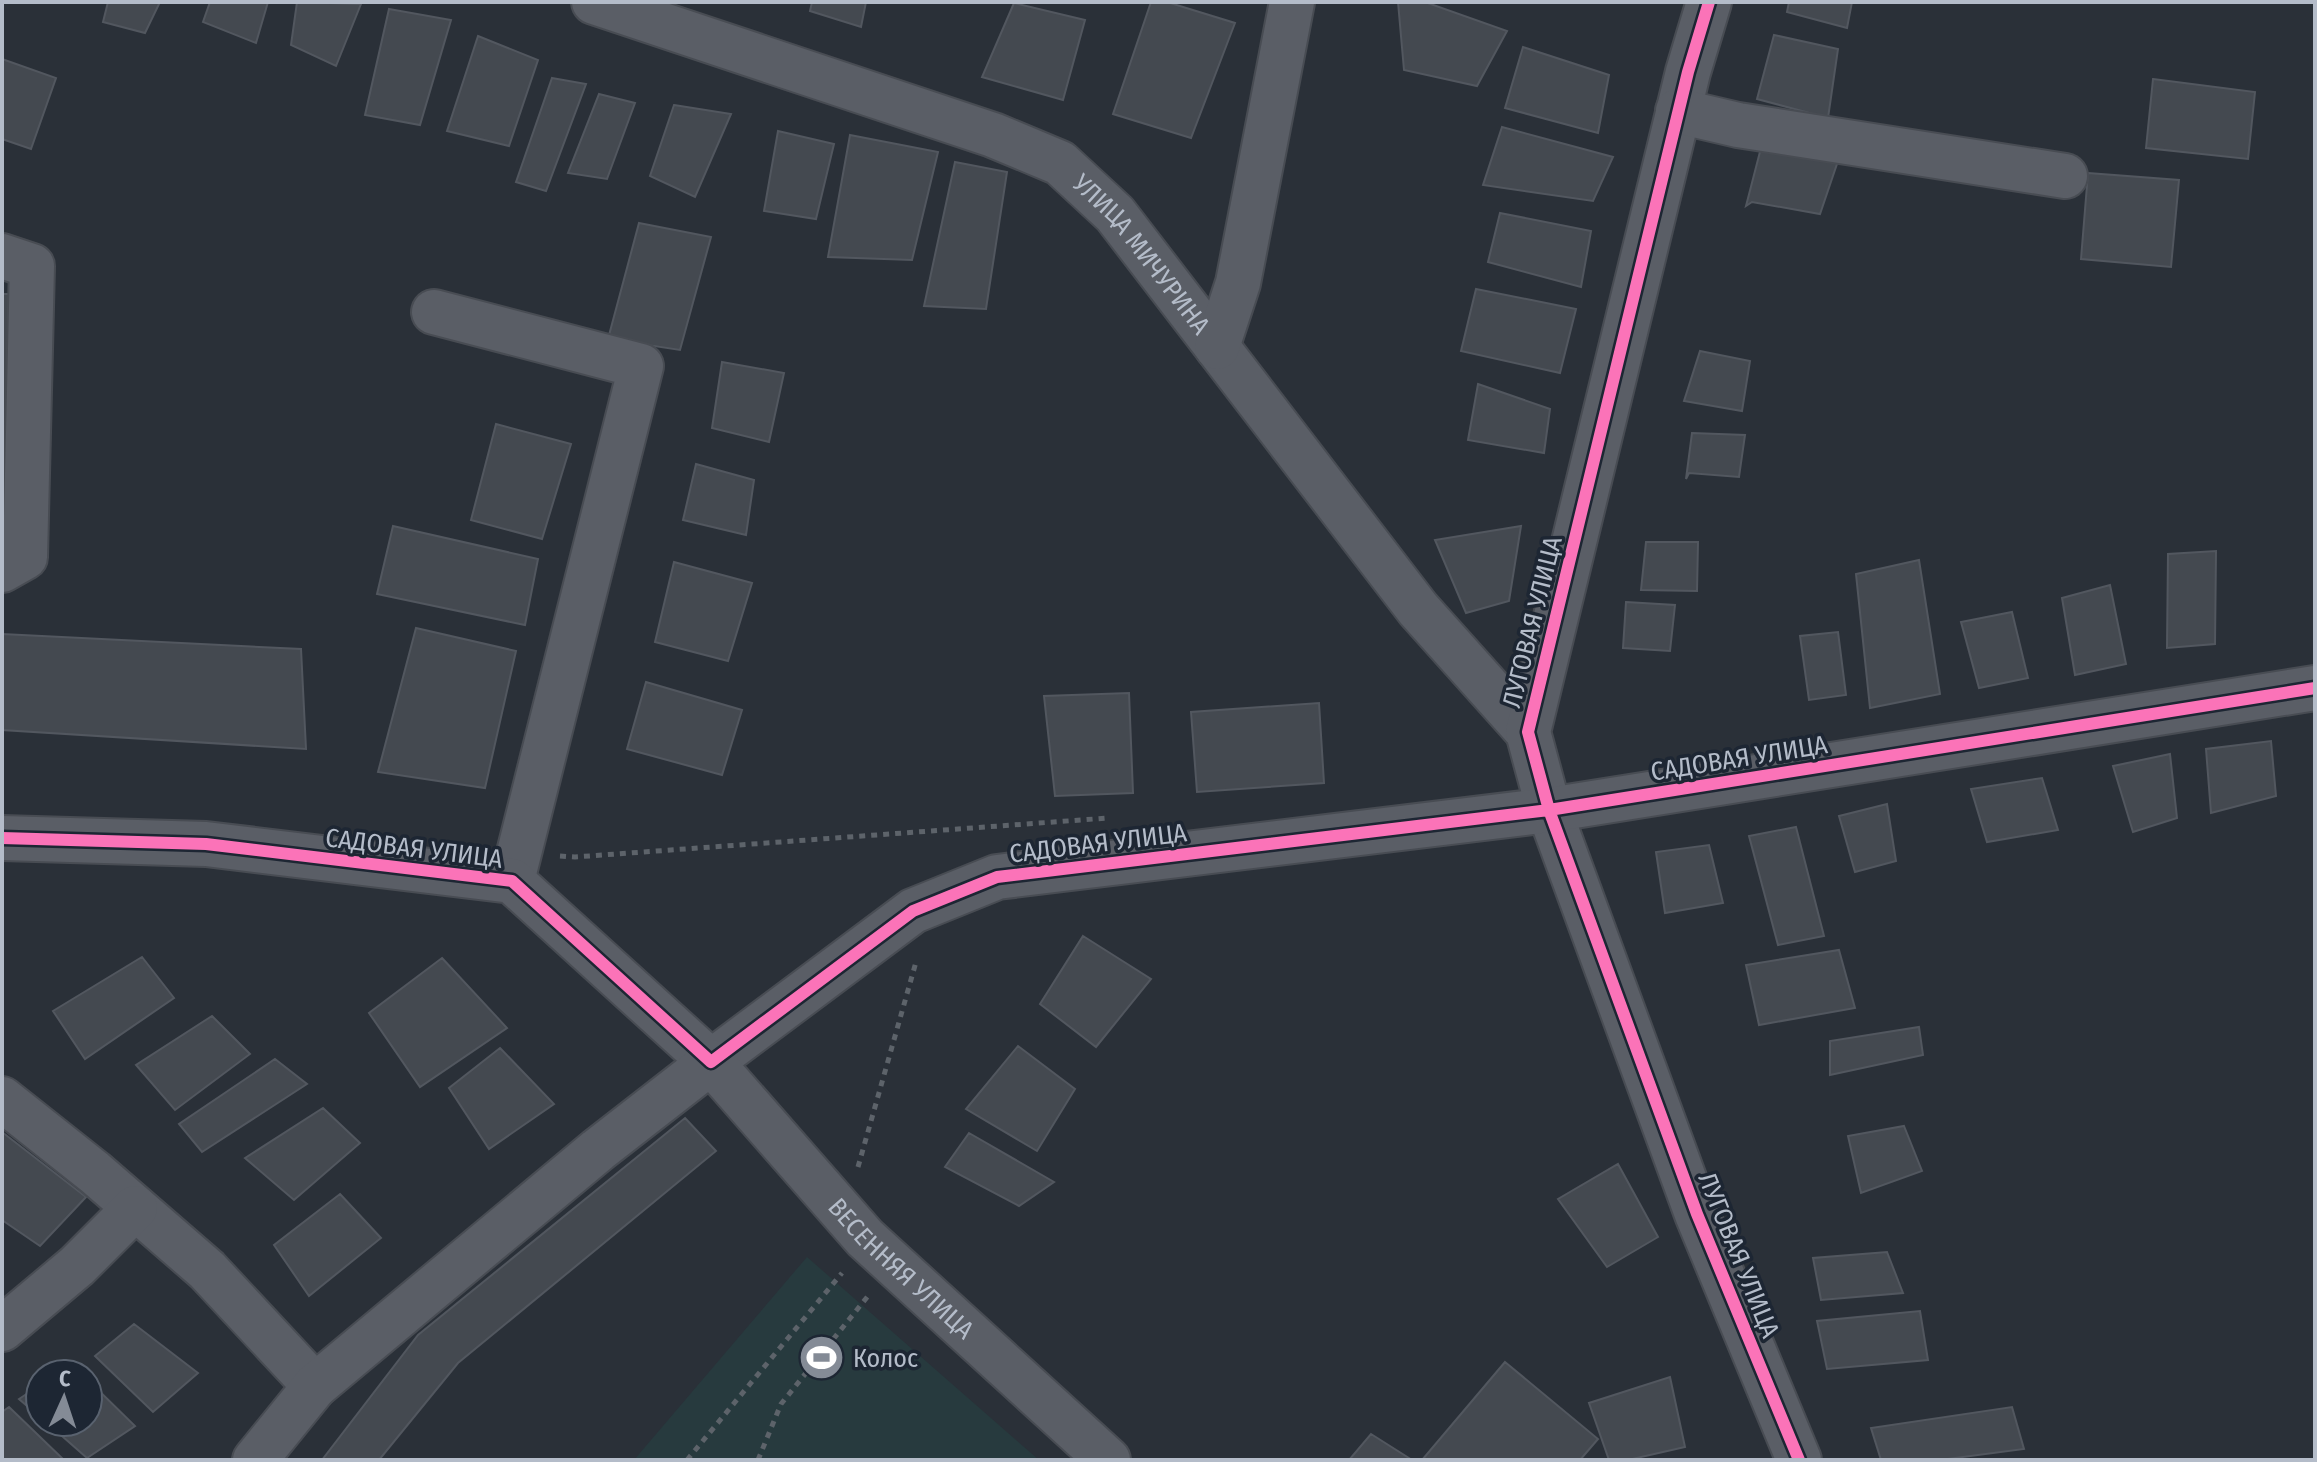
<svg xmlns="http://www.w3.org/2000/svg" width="2317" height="1462" font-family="'Fira Sans Condensed',sans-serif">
  <rect width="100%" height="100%" fill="#2a3038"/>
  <!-- green -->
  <path fill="#273a3e" d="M807 1257 1039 1460H634Z"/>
  <!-- building -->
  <path fill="#444950" stroke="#52575f" stroke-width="2" d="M108 2H160L145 33 103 22Z
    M210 2H268L256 43 203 22Z
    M297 2 361 4 336 66 291 45Z
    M812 2H866L861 27 810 11Z
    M1151 2H1167L1235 23 1191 138 1113 114Z
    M1398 2H1425L1507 31 1477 86 1404 70Z
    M1789 2H1852L1847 28 1787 12Z
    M1014 3 1085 20 1063 100 982 77Z
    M389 9 451 20 420 125 365 115Z
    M1774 35 1838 49 1828 118 1757 99Z
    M478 36 538 60 509 146 447 131Z
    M1523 47 1609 75 1598 133 1505 108Z
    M2 59 56 78 31 149 2 139Z
    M552 78 586 84 546 191 516 182Z
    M2153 79 2255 92 2248 159 2146 148Z
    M599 94 635 103 607 179 568 173Z
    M674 105 731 114 695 197 650 176Z
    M1502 127 1613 157 1593 201 1483 185Z
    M778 131 834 144 816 219 764 211Z
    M850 135 938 152 912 260 828 257Z
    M1762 144 1839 158 1820 214 1752 202 1746 206Z
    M955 162 1007 172 986 309 924 306Z
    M2088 173 2179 180 2171 267 2081 259Z
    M1500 213 1591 231 1581 287 1488 262Z
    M639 223 711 237 680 350 608 339Z
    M1476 289 1576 309 1560 373 1461 351Z
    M2 294H15L4 505H2Z
    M1700 351 1750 361 1742 411 1684 401Z
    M722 362 784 373 769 442 712 428Z
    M1478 384 1550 409 1544 453 1468 440Z
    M496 424 571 444 542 539 471 520Z
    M1692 433 1745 435 1739 477 1689 473 1686 479Z
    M696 464 754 480 746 535 683 520Z
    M393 526 538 559 525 625 377 594Z
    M1521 526 1509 601 1466 613 1435 540Z
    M1646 542H1698L1697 591 1641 590Z
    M2216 551 2215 644 2167 648 2168 554Z
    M1919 560 1940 694 1870 708 1856 574Z
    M674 562 752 583 728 661 655 642Z
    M2110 585 2126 664 2075 675 2062 598Z
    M1626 602 1675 605 1670 651 1623 648Z
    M2012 612 2028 678 1979 688 1961 622Z
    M416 628 516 651 485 788 378 772Z
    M1838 632 1846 695 1809 700 1800 636Z
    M2 634 301 649 306 749 2 730Z
    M646 682 742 710 722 775 627 749Z
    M1129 693 1133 793 1055 796 1044 696Z
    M1319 703 1324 783 1197 792 1191 712Z
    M2271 741 2276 796 2211 813 2206 749Z
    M2170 754 2177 818 2133 832 2113 766Z
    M2042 778 2058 830 1987 842 1971 789Z
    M1887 804 1896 861 1855 872 1839 816Z
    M1796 827 1824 936 1778 945 1749 836Z
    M1709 845 1723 903 1665 913 1656 852Z
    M1083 936 1151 979 1096 1047 1040 1004Z
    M1839 950 1855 1008 1759 1025 1746 965Z
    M142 957 174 998 85 1059 53 1011Z
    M442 958 507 1028 420 1087 369 1013Z
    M212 1016 250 1054 175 1110 136 1065Z
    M1919 1027 1923 1055 1830 1075V1041Z
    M1018 1046 1075 1089 1037 1151 966 1109Z
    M500 1048 554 1104 489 1149 449 1088Z
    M275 1059 307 1084 202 1152 179 1124Z
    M323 1108 360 1143 294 1200 245 1158Z
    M685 1118 716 1151 458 1363 379 1460H322L418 1335Z
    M1904 1126 1922 1171 1861 1193 1848 1136Z
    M2 1132 86 1197 40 1246 2 1220Z
    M969 1133 1054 1182 1019 1206 945 1167Z
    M1618 1164 1658 1237 1607 1267 1558 1199Z
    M340 1194 381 1238 309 1296 274 1245Z
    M1887 1252 1903 1293 1821 1300 1813 1258Z
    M1920 1311 1928 1360 1827 1369 1817 1321Z
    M134 1324 198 1373 153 1412 95 1356Z
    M1505 1362 1598 1439 1580 1460H1422Z
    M1670 1377 1685 1447 1628 1460H1609L1589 1403Z
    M88 1380 135 1426 87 1458 46 1422H88Z
    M40 1385V1417L19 1399Z
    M9 1407 64 1460H2V1412Z
    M2012 1407 2024 1449 1940 1460H1881L1871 1428Z
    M1371 1434 1412 1460H1349Z"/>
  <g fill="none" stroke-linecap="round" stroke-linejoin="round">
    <defs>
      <g id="minor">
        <path id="s1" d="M594 2 993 135 1060 163 1115 214 1418 609 1528 732"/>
        <path d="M1709 2 1688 72 1528 732 1549 810 1697 1214 1799 1460"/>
        <path d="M1678 111 1738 125 2065 176"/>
        <path d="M2 256 32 266 25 557 2 570"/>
        <path d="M434 312 641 366 512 881"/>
        <path d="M1217 347 1238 283 1292 2"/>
        <path d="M2 838 206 844 512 881 711 1062 913 911 997 877 1549 810 2315 688"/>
        <path d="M2 1099 94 1172 207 1270 315 1386"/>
        <path d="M2 1329 77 1266 135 1208"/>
        <path id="s2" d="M255 1460 315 1386 598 1150 711 1062 865 1238 1108 1460"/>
      </g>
    </defs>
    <!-- minor casing -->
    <use href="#minor" stroke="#484c53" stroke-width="48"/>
    <!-- path -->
    <path stroke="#5d636a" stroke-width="5" stroke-dasharray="6 6" stroke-linecap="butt" d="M560 856 575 857 1108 818
      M858 1167 916 962
      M687 1460 842 1273
      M758 1460 781 1404 868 1296"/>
    <!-- minor -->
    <use href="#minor" stroke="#5a5e66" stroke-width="44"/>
    <defs>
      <path id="cycleway" d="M1709 2 1688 72 1528 732 1549 810 1697 1214 1799 1460
        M2 838 206 844 512 881 711 1062 913 911 997 877 1549 810 2315 688"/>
    </defs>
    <!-- cycleway casing -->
    <use href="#cycleway" stroke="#1d2633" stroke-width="17"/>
    <!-- cycleway -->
    <use href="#cycleway" stroke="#fb73b8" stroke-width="12"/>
  </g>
  <!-- icons -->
  <defs>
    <symbol id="stadium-disc" viewBox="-11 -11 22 22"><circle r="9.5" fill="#848b96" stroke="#1d2633"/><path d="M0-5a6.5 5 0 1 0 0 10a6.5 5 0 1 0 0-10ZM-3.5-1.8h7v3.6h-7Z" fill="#fff"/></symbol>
  </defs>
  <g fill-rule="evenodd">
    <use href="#stadium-disc" x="796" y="1332" width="51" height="51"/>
  </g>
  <g text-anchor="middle" stroke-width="7" stroke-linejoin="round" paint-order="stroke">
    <!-- street labels -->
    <g font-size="26" fill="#b4bcc9" stroke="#1d2633">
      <text dy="9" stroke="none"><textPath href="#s1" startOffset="616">УЛИЦА МИЧУРИНА</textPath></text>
      <text transform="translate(1532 622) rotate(-76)" y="9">ЛУГОВАЯ УЛИЦА</text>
      <text transform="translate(1739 758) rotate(-9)" y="9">САДОВАЯ УЛИЦА</text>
      <text transform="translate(1098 843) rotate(-7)" y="9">САДОВАЯ УЛИЦА</text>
      <text transform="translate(414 848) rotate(7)" y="9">САДОВАЯ УЛИЦА</text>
      <text transform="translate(1739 1255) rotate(68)" y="9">ЛУГОВАЯ УЛИЦА</text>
      <text dy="9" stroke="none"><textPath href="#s2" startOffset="888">ВЕСЕННЯЯ УЛИЦА</textPath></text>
    </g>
    <!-- poi labels -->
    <g font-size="26" fill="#b4bcc9" stroke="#1d2633" text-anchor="start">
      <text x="853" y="1367">Колос</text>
    </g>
  </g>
  <!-- border -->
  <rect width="2317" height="1462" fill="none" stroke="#b4bcc9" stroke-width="8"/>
  <!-- north arrow -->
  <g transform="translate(64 1398) rotate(3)"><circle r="38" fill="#1d2633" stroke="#59626f" stroke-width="2"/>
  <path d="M0-6L14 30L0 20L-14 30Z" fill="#848b96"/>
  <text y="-12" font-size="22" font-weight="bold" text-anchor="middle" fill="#b4bcc9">С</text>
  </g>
</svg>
